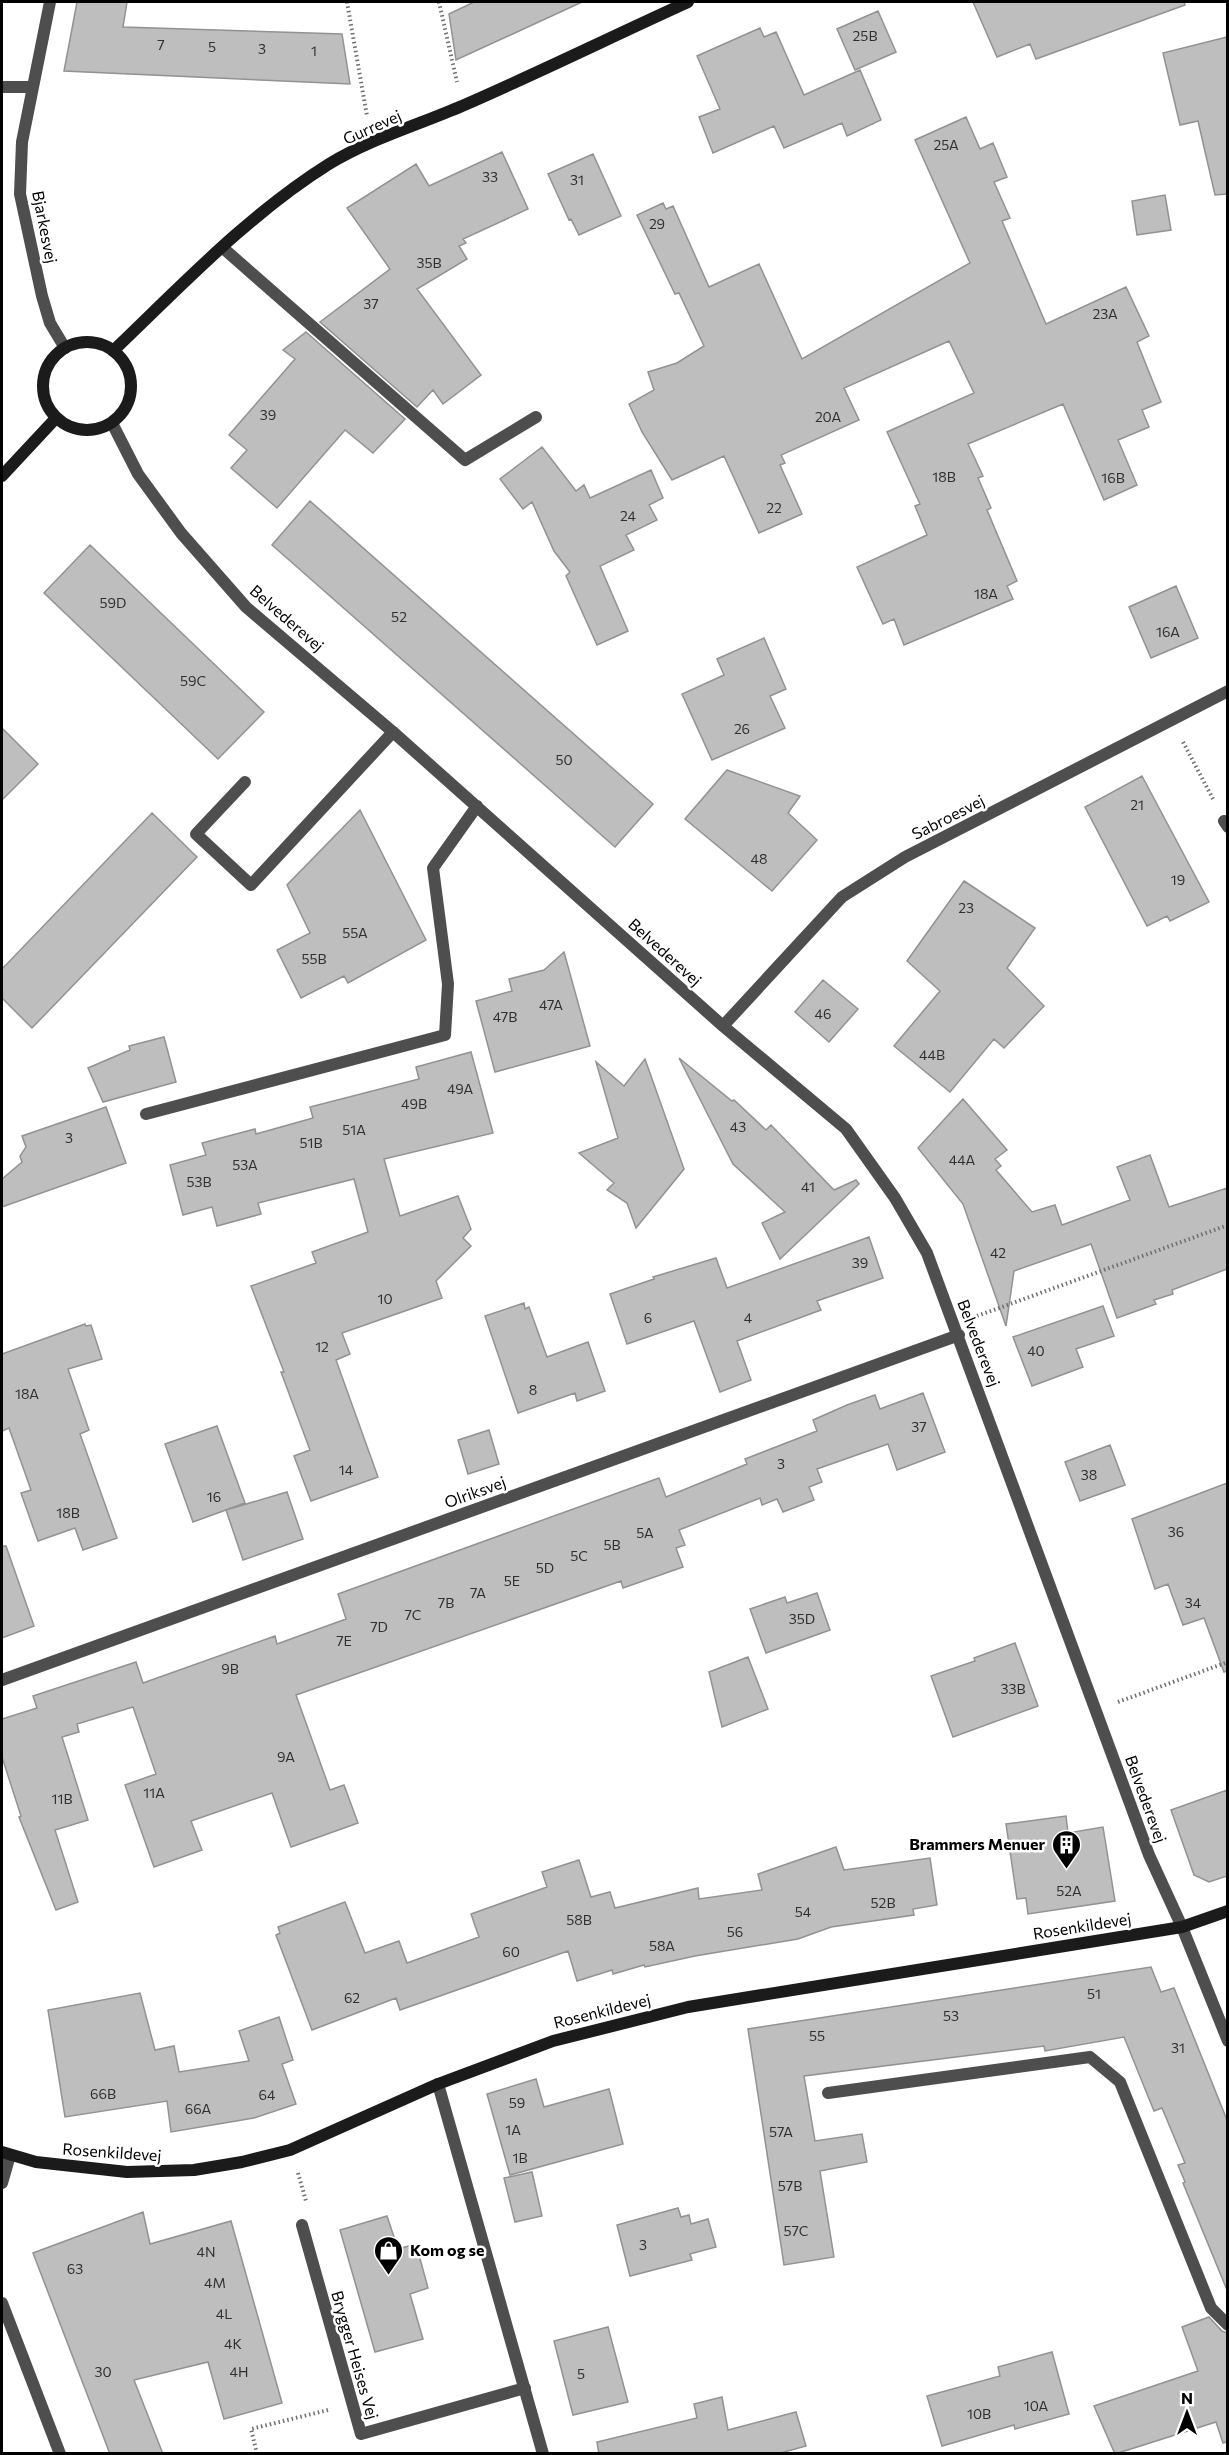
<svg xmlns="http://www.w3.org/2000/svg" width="1229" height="2455" font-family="Commissioner,sans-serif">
  <rect width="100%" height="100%" fill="#fff"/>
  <!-- building -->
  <path fill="#bebebe" stroke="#929292" stroke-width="1.5" d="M77 2H127L123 27 342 34 350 84 64 71Z
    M474 2H582L456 60 449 14Z
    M973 2H1184L1185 5 1036 59 1030 44 997 57Z
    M878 11 896 52 855 70 837 29Z
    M760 28 764 37 776 32 804 95 860 70 881 120 847 136 842 123 784 148 774 126 713 153 699 117 720 109 697 56Z
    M1227 37V194L1215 195 1198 121 1180 125 1163 53Z
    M966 117 980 149 993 143 1007 177 994 182 1010 218 1002 221 1046 324 1126 287 1149 336 1137 342 1161 402 1142 410 1149 427 1118 440 1137 485 1104 500 1063 404 968 444 983 476 978 478 991 508 987 510 1017 581 1007 586 1013 599 904 645 894 619 883 624 857 567 927 535 915 506 920 504 887 432 974 393 949 341 844 388 859 420 781 455 785 463 780 465 802 514 759 533 724 456 672 480 642 432 629 404 654 390 648 372 677 363 704 346 679 293 675 294 637 215 663 203 666 209 673 206 709 287 759 264 802 359 970 263 915 140Z
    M502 152 528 209 463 239 466 243 459 246 467 259 417 289 481 375 443 404 433 390 417 407 320 322 390 269 347 208 416 164 429 186Z
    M593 154 621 216 579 235 571 219 569 220 548 174Z
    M1165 195 1171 230 1137 235 1132 201Z
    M306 332 405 419 373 453 345 430 277 508 231 468 247 450 229 435 295 359 283 350Z
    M542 447 576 491 584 485 590 498 651 470 663 498 649 505 657 520 626 535 634 550 600 566 628 631 597 645 566 576 570 572 554 551 532 502 523 509 500 479Z
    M310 501 653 804 615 847 272 545Z
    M90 545 264 712 218 759 44 593Z
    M1176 586 1198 638 1151 658 1129 607Z
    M764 638 786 689 770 696 785 728 712 760 682 694 724 675 717 659Z
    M2 728 38 764 2 800Z
    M727 770 800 796 788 813 817 840 772 891 685 819Z
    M1142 776 1209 902 1170 921 1167 916 1147 926 1085 807Z
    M360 810 426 940 348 983 344 976 301 998 277 950 310 933 287 885Z
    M152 813 197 857 32 1028 2 998V969Z
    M964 881 1035 928 1007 968 1044 1006 1004 1048 994 1039 950 1092 894 1046 940 991 907 961Z
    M564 952 590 1046 495 1072 476 1001 512 991 509 979 544 970Z
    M823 980 858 1009 829 1042 795 1012Z
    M164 1037 176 1082 103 1102 88 1068 130 1050 129 1046Z
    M471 1052 493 1133 384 1159 400 1216 458 1196 471 1229 463 1238 471 1246 436 1281 442 1298 342 1333 350 1354 336 1360 378 1477 311 1501 294 1456 310 1450 281 1372H284L251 1286 316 1263 312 1252 368 1232 354 1179 258 1203 261 1214 217 1226 212 1207 183 1215 170 1165 206 1155 202 1143 255 1129 256 1134 313 1118 310 1107 419 1079 416 1067Z
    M679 1058 732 1101 734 1100 766 1130 771 1125 834 1190 856 1180 859 1184 780 1259 762 1223 785 1212 733 1164Z
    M645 1059 684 1169 636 1228 627 1203 607 1190 614 1183 579 1153 618 1138 596 1062 624 1086Z
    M963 1099 1007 1150 995 1159 1001 1166 996 1170 1032 1212 1055 1205 1062 1225 1130 1200 1117 1167 1150 1155 1169 1207 1227 1188V1269L1172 1290 1173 1294 1154 1300 1156 1304 1117 1318 1091 1244 1014 1271 1006 1326 963 1204 918 1148Z
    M106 1107 126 1163 2 1207V1179L22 1162 20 1156 26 1147 22 1136Z
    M869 1237 883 1278 817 1301 821 1310 737 1341 751 1380 720 1392 694 1321 627 1344 610 1294 654 1279 653 1277 716 1258 727 1288Z
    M524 1303 525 1309 529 1307 547 1357 588 1342 605 1391 577 1401 575 1393 518 1413 485 1316Z
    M1103 1306 1114 1336 1076 1349 1083 1367 1032 1386 1013 1337Z
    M85 1324 86 1326 91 1325 102 1359 68 1369 89 1430 80 1434 117 1538 83 1550 75 1528 38 1541 21 1493 31 1490 9 1428 2 1431V1354Z
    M923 1393 945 1452 897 1470 888 1444 817 1469 822 1482 809 1487 814 1500 783 1512 777 1499 762 1505 760 1498 679 1530 685 1545 676 1548 683 1567 623 1588 621 1581 296 1695 330 1790 344 1785 358 1823 291 1847 272 1793 191 1821 202 1850 154 1867 125 1785 156 1774 133 1707 77 1724 79 1732 62 1737 88 1820 55 1830 78 1902 56 1910 19 1817 21 1816 2 1757V1719L37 1708 33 1696 136 1662 143 1683 275 1636 277 1644 346 1619 338 1594 659 1478 666 1497 747 1464 745 1459 817 1431 813 1420 847 1405 875 1395 880 1409Z
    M217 1426 245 1503 193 1522 165 1444Z
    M489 1430 499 1464 468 1474 458 1440Z
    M1110 1445 1125 1485 1080 1501 1065 1462Z
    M1227 1483V1671L1224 1672 1204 1618 1183 1625 1168 1584 1155 1589 1132 1519Z
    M287 1492 303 1539 243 1560 226 1510Z
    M2 1546H6L34 1626 2 1638Z
    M817 1593 830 1630 766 1653 750 1609 785 1597 787 1603Z
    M1015 1643 1038 1706 953 1737 931 1676 975 1661 974 1658Z
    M748 1657 768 1709 722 1727 709 1672Z
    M1227 1790V1876L1209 1882 1194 1875 1171 1810Z
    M1066 1816 1068 1833 1103 1827 1115 1901 1028 1914 1026 1898 1017 1899 1006 1824Z
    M836 1847 844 1870 930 1858 937 1905 913 1909 914 1915 831 1927 798 1939 695 1956 645 1967 644 1965 613 1974 612 1970 577 1981 568 1951 400 2010 396 1998 312 2030 276 1935 280 1933 278 1927 345 1902 365 1953 399 1941 407 1963 479 1937 471 1914 547 1887 542 1872 579 1860 591 1897 610 1892 615 1908 698 1888 699 1899 762 1890 758 1874Z
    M1151 1967 1161 1992 1174 1988 1227 2120V2290L1183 2183 1185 2182 1178 2165 1185 2163 1162 2108 1154 2111 1124 2037 1045 2051 1044 2046 804 2076 815 2141 862 2134 867 2162 820 2171 834 2257 784 2265 748 2029Z
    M140 1993 155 2050 174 2046 179 2072 249 2061 239 2031 279 2017 293 2060 282 2064 296 2104 254 2118 171 2132 167 2101 65 2117 48 2010Z
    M536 2079 544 2107 609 2089 623 2144 510 2175 487 2094Z
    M532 2172 542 2216 515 2222 504 2178Z
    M678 2208 681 2217 689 2215 691 2224 708 2219 716 2247 690 2254 692 2260 630 2276 617 2225Z
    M143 2212 150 2244 231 2221 282 2403 224 2419 208 2362 134 2380 163 2454H110L33 2253Z
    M387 2216 398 2249 416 2244 428 2288 410 2294 423 2339 375 2352 340 2230Z
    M1209 2317 1222 2331 1227 2333V2442L1223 2443 1216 2422 1115 2454 1094 2406 1198 2371 1182 2327Z
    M608 2327 628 2402 573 2415 554 2341Z
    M1052 2352 1069 2414 1015 2429 1014 2425 942 2446 927 2396 1000 2376 998 2367Z
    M722 2397 728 2430 796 2412 806 2446 777 2454H599L597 2442 697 2418 694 2404Z"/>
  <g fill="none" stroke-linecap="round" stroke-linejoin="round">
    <!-- path -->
    <path stroke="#707070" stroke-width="4" stroke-dasharray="1.5 3" stroke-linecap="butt" d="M347 2 367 116
      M439 2 457 82
      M1183 742 1213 799
      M977 1316 1228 1225
      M1118 1702 1228 1662
      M298 2173 306 2201
      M257 2454 251 2429 328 2410"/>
    <!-- lane -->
    <path stroke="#4e4e4e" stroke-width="12" d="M223 248 465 460 536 417
      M245 782 196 834 251 885 393 732
      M828 2093 1090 2057 1120 2082 1211 2308 1228 2325"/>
    <!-- street -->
    <path stroke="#4e4e4e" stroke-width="12" d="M50 2 22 142 20 194 42 296 50 323 65 348
      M2 87H33
      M112 423 138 474 181 533 246 607 393 732 723 1026 846 1129 895 1198 927 1253 1149 1855 1182 1927 1228 2041
      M1224 821 1228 827
      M723 1026 842 897 905 857 1228 691
      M146 1114 445 1035 448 984 433 868 477 806
      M2 1680 959 1335
      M438 2084 543 2454
      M2 2183 10 2155
      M302 2225 361 2434 525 2388
      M2 2303 60 2454"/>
    <!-- secondary -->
    <path stroke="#1b1b1b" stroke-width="12" d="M43 386a44 44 0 1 1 88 0a44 44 0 1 1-88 0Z
      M113 351C181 286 249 214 329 164 370 139 418 125 462 106 538 73 613 36 688 2
      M2 476 56 418
      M2 2152 36 2162 127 2172 194 2170 242 2162 290 2150 438 2084 553 2041 688 2007 1182 1927 1228 1911"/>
  </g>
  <!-- icons -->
  <defs>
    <symbol id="building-pin" viewBox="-11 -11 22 30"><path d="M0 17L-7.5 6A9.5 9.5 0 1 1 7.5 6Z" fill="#000" stroke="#fff"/><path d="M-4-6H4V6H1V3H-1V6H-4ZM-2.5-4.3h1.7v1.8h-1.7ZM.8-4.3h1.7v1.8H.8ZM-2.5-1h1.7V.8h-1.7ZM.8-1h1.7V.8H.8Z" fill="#fff"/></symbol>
    <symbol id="shop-pin" viewBox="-11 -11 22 30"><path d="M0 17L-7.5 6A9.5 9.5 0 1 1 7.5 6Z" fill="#000" stroke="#fff"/><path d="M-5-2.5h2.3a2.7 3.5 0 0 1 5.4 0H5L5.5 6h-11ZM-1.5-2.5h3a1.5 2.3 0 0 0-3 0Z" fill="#fff"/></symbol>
  </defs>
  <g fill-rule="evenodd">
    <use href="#building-pin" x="1050" y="1828" width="33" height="45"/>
    <use href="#shop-pin" x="372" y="2234" width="33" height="45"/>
  </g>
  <g text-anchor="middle" stroke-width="5" stroke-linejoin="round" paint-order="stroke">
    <!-- number labels -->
    <g font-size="14" fill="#303030">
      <text x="865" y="41">25B</text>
      <text x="161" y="50">7</text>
      <text x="212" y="52">5</text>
      <text x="262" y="54">3</text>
      <text x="314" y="56">1</text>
      <text x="946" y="150">25A</text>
      <text x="490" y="182">33</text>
      <text x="577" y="185">31</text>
      <text x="657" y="229">29</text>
      <text x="429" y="268">35B</text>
      <text x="371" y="309">37</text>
      <text x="1105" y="319">23A</text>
      <text x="268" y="420">39</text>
      <text x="828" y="422">20A</text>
      <text x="944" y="482">18B</text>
      <text x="1113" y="483">16B</text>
      <text x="774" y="513">22</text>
      <text x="628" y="521">24</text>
      <text x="986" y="599">18A</text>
      <text x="113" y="608">59D</text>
      <text x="399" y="622">52</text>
      <text x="1168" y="637">16A</text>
      <text x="193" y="686">59C</text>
      <text x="742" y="734">26</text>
      <text x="564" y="765">50</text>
      <text x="1137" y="810">21</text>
      <text x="759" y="864">48</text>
      <text x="1178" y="885">19</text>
      <text x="966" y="913">23</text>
      <text x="355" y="938">55A</text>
      <text x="314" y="964">55B</text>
      <text x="551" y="1010">47A</text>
      <text x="823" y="1019">46</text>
      <text x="505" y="1022">47B</text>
      <text x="932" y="1060">44B</text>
      <text x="460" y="1094">49A</text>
      <text x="414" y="1109">49B</text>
      <text x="738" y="1132">43</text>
      <text x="354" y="1135">51A</text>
      <text x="69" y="1143">3</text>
      <text x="311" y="1148">51B</text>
      <text x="962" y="1165">44A</text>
      <text x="245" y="1170">53A</text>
      <text x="199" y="1187">53B</text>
      <text x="808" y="1192">41</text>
      <text x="998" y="1258">42</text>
      <text x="860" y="1268">39</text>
      <text x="385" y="1304">10</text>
      <text x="648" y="1323">6</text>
      <text x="748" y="1323">4</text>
      <text x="322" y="1352">12</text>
      <text x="1036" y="1356">40</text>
      <text x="533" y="1395">8</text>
      <text x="27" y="1399">18A</text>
      <text x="919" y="1432">37</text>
      <text x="781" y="1469">3</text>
      <text x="346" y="1475">14</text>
      <text x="1089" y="1480">38</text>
      <text x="214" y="1502">16</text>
      <text x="68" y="1518">18B</text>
      <text x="1176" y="1537">36</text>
      <text x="645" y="1538">5A</text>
      <text x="612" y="1550">5B</text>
      <text x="579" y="1561">5C</text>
      <text x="545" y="1573">5D</text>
      <text x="512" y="1586">5E</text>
      <text x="478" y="1598">7A</text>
      <text x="446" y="1608">7B</text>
      <text x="1193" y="1608">34</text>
      <text x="413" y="1620">7C</text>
      <text x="802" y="1624">35D</text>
      <text x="379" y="1632">7D</text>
      <text x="344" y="1646">7E</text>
      <text x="230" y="1674">9B</text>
      <text x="1013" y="1694">33B</text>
      <text x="286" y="1762">9A</text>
      <text x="154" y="1798">11A</text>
      <text x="62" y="1804">11B</text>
      <text x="1069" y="1896">52A</text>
      <text x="883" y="1908">52B</text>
      <text x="803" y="1917">54</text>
      <text x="579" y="1925">58B</text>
      <text x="735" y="1937">56</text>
      <text x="662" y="1951">58A</text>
      <text x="511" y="1957">60</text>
      <text x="1094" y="1999">51</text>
      <text x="352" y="2003">62</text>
      <text x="951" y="2021">53</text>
      <text x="817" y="2041">55</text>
      <text x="1178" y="2053">31</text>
      <text x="103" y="2099">66B</text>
      <text x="267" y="2100">64</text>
      <text x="517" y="2108">59</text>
      <text x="198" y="2114">66A</text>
      <text x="513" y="2135">1A</text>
      <text x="781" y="2137">57A</text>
      <text x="520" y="2163">1B</text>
      <text x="790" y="2191">57B</text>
      <text x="796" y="2236">57C</text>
      <text x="643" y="2250">3</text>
      <text x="206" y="2257">4N</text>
      <text x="75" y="2274">63</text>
      <text x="215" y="2288">4M</text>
      <text x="224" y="2319">4L</text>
      <text x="233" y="2349">4K</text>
      <text x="103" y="2377">30</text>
      <text x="239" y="2377">4H</text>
      <text x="581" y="2379">5</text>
      <text x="1036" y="2411">10A</text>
      <text x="979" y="2419">10B</text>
    </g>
    <!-- street labels -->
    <g font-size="16" fill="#000" stroke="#fff">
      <text transform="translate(372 127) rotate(-24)" y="6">Gurrevej</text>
      <text transform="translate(45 227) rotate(79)" y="6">Bjarkesvej</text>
      <text transform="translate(287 618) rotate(41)" y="6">Belvederevej</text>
      <text transform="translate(948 817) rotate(-27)" y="6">Sabroesvej</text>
      <text transform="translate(665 952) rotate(42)" y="6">Belvederevej</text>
      <text transform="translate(979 1343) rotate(69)" y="6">Belvederevej</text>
      <text transform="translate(475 1492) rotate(-20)" y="6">Olriksvej</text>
      <text transform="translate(1146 1799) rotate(70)" y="6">Belvederevej</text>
      <text transform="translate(1082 1926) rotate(-9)" y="6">Rosenkildevej</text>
      <text transform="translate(602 2011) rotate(-14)" y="6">Rosenkildevej</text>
      <text transform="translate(112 2152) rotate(4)" y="6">Rosenkildevej</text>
      <text transform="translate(355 2355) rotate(74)" y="6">Brygger Heises Vej</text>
    </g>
    <!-- poi labels -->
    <g font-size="16" font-weight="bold" fill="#000" stroke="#fff" text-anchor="end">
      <text x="1045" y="1850">Brammers Menuer</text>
      <text x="410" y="2256" text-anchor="start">Kom og se</text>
    </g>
  </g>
  <!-- border -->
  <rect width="1229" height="2455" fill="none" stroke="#000000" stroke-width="6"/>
  <!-- north arrow -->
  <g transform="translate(1187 2413)" stroke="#ffffff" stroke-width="4.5" paint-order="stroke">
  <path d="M0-4.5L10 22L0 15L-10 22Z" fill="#000000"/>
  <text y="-9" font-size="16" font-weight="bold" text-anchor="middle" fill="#000000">N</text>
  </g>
</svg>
